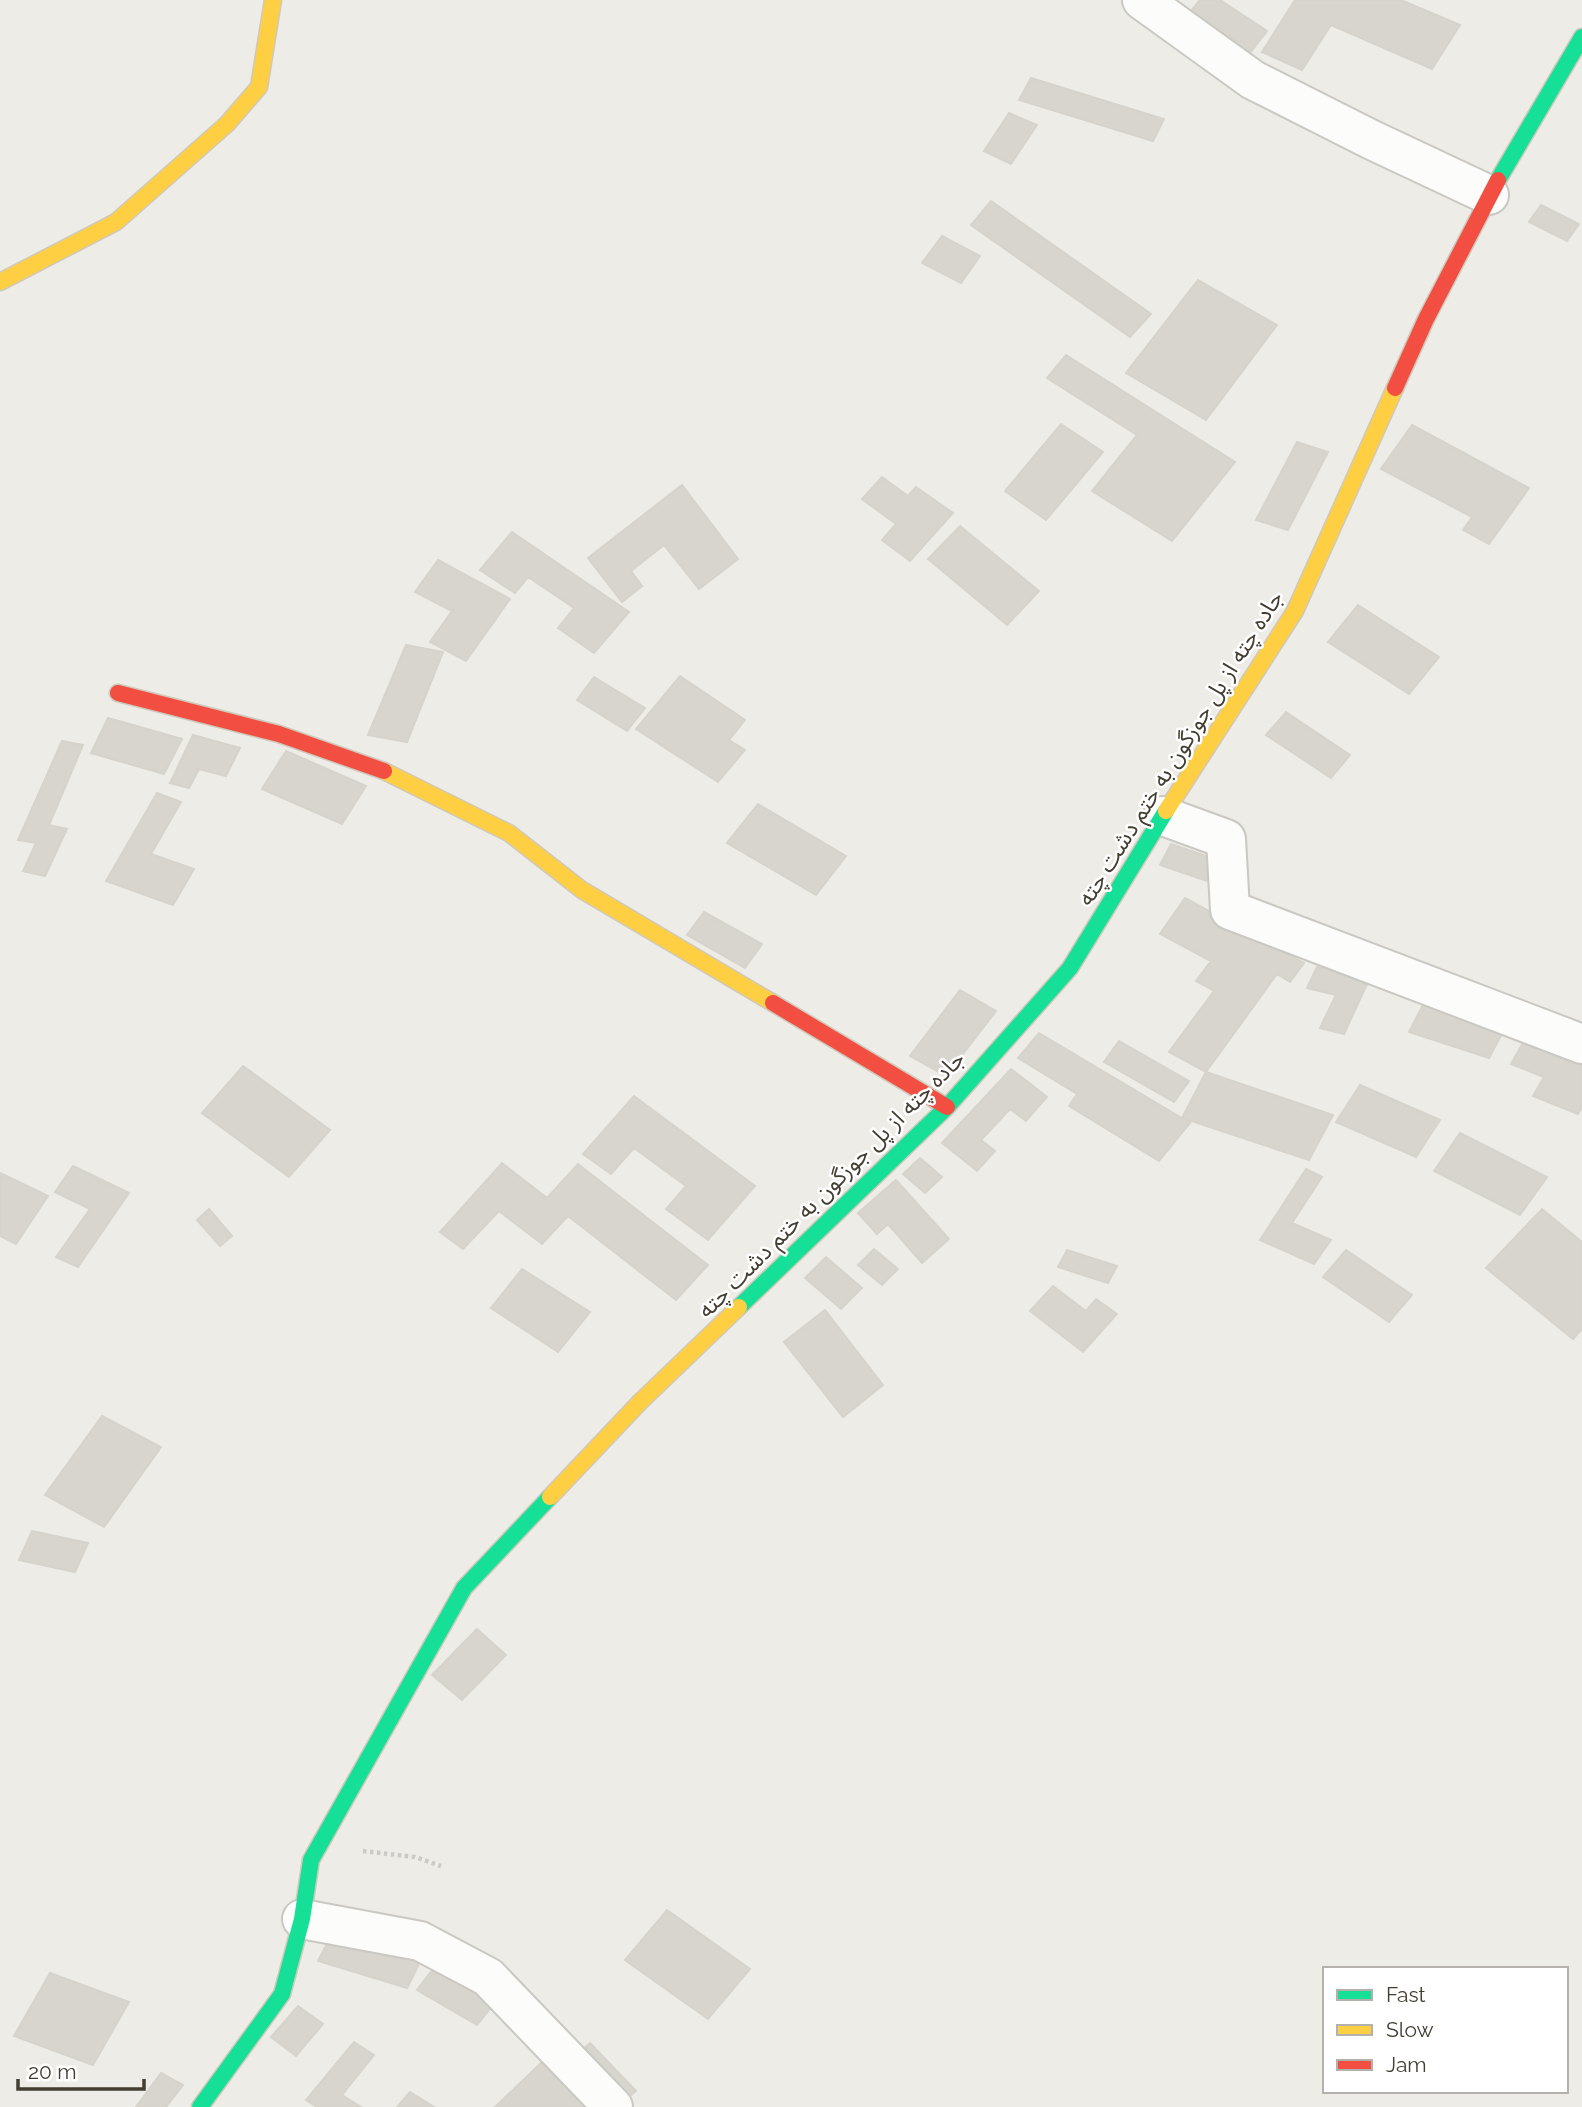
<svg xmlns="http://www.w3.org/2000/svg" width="1582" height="2107" font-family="Raleway,'Noto Sans Arabic',sans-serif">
  <rect width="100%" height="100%" fill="#eeece6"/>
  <!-- building -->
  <path fill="#d7d5ce" stroke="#d6d3cc" stroke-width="2" d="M1200 0H1220L1267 31 1250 53 1190 12Z
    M1295 0H1401L1460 25 1432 69 1331 25 1302 70 1262 52Z
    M1031 78 1164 119 1153 141 1019 100Z
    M1009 113 1037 125 1011 164 984 151Z
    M991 201 1151 314 1130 337 971 225Z
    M1541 205 1579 224 1567 241 1529 222Z
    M942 236 980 256 961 283 922 263Z
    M1198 280 1277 325 1206 420 1126 373Z
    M1066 355 1235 462 1172 541 1092 491 1137 435 1047 378Z
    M1061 424 1103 452 1046 520 1005 491Z
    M1412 425 1529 488 1489 544 1463 530 1472 517 1381 469Z
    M1297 442 1328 452 1288 530 1256 520Z
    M882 477 908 496 916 487 953 513 910 561 882 540 896 524 862 499Z
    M682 485 738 559 699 589 664 545 631 571 642 586 622 602 588 558Z
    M960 526 1039 591 1007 625 928 559Z
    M512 532 629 612 594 653 558 628 574 608 528 577 515 593 480 570Z
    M438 560 510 599 466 661 430 642 452 611 415 592Z
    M1358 605 1439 657 1409 694 1328 642Z
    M406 645 443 652 407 742 368 735Z
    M680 676 745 720 729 740 745 750 718 782 636 729Z
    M594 677 645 708 627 731 577 700Z
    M1286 712 1350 755 1331 778 1266 735Z
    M108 718 182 739 164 774 91 753Z
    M193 735 240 748 226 776 199 769 189 788 170 783Z
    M62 741 83 745 49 825 67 829 45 876 23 871 36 843 18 840Z
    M286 751 366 786 342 824 262 789Z
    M157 793 181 802 151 854 194 869 173 905 106 881Z
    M758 804 846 856 816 895 727 843Z
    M1171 844 1218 860 1207 881 1160 865Z
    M1185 898 1304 963 1290 982 1277 974 1206 1072 1169 1052 1214 991 1196 981 1211 961 1160 934Z
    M704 912 762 944 745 968 687 935Z
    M1317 967 1369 980 1344 1034 1320 1028 1336 995 1307 988Z
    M960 990 996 1011 946 1076 910 1056Z
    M1425 1001 1505 1028 1489 1058 1409 1032Z
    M1039 1033 1190 1123 1159 1161 1069 1106 1077 1094 1018 1058Z
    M1119 1041 1189 1081 1174 1102 1104 1062Z
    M1524 1041 1582 1063V1108L1578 1114 1533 1096 1544 1077 1511 1064Z
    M243 1066 330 1130 289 1177 202 1113Z
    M1011 1069 1047 1097 1026 1121 1010 1109 981 1140 995 1151 977 1171 942 1143Z
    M1206 1072 1333 1115 1309 1160 1182 1118Z
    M1360 1085 1440 1120 1416 1157 1336 1122Z
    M634 1096 755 1186 708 1240 666 1209 686 1186 634 1148 611 1174 583 1154Z
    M1460 1133 1547 1177 1520 1215 1434 1171Z
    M920 1158 942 1177 925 1193 903 1174Z
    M502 1163 547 1198 578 1164 708 1265 676 1300 568 1216 542 1244 499 1211 463 1249 440 1232Z
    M73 1166 129 1193 78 1267 56 1257 90 1209 55 1192Z
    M1306 1169 1322 1177 1292 1223 1331 1240 1314 1264 1260 1240Z
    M0 1173 48 1196 16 1244 0 1236Z
    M896 1180 949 1239 922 1263 888 1224 877 1234 858 1213Z
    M209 1209 232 1236 220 1246 197 1220Z
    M1542 1209 1582 1242V1329L1573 1339 1486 1268Z
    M874 1249 898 1269 882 1285 858 1265Z
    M1067 1250 1117 1266 1108 1283 1058 1267Z
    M1346 1250 1412 1295 1389 1322 1323 1277Z
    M826 1257 862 1288 841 1309 805 1278Z
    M522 1269 590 1312 558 1352 491 1308Z
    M1053 1286 1086 1311 1096 1299 1117 1314 1083 1352 1030 1311Z
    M825 1310 883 1385 843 1417 784 1342Z
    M102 1416 161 1447 104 1527 45 1495Z
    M32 1531 88 1543 75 1572 19 1560Z
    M477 1629 506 1655 462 1700 432 1675Z
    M667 1910 750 1969 708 2019 625 1960Z
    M331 1936 420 1962 407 1988 318 1961Z
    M436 1965 496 2001 477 2025 417 1990Z
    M50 1973 129 2002 93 2065 14 2036Z
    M298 2006 323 2024 296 2056 271 2037Z
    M354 2042 374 2055 342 2095 361 2107H317L306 2100Z
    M590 2043 636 2091 624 2101 578 2053Z
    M542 2062 591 2107 496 2106Z
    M161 2073 183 2085 166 2107H136Z
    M410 2092 434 2107H397Z"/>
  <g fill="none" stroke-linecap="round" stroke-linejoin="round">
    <defs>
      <path id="street" d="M1142 0 1253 80 1372 140 1489 195
        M1163 816 1226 839 1230 910 1582 1044
        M302 1919 420 1941 488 1977 613 2107"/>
      <path id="fast" d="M1498 180 1582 37
        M739 1307 947 1107 1070 968 1166 811
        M200 2107 282 1994 302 1919 311 1860 464 1588 550 1497"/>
      <path id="slow" d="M0 282 116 222 227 124 259 87 273 0
        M384 771 509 833 582 890 773 1003
        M1166 811 1295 611 1395 388
        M550 1497 640 1402 739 1307"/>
      <path id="jam" d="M1395 388 1426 319 1498 180
        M118 693 279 734 384 771
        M773 1003 947 1107"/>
    </defs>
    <!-- street casing -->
    <use href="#street" stroke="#cac8c2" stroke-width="42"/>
    <!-- fast casing -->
    <use href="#fast" stroke="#cec9bc" stroke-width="19"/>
    <!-- slow casing -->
    <use href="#slow" stroke="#cec9bc" stroke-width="19"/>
    <!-- jam casing -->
    <use href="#jam" stroke="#cec9bc" stroke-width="19"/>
    <!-- path -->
    <path stroke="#cccac6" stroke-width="4.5" stroke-dasharray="3.5 3.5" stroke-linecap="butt" d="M363 1851 415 1857 441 1866"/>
    <!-- street -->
    <use href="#street" stroke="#fcfcfb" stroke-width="38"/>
    <!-- fast -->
    <use href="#fast" stroke="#16e098" stroke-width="16"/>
    <!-- slow -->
    <use href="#slow" stroke="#ffcf43" stroke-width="16"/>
    <!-- jam -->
    <use href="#jam" stroke="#f24e42" stroke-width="16"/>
  </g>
  <g text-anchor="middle" stroke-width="5" stroke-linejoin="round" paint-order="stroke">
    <!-- street labels -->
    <g font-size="23" fill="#433d32" stroke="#fff">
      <text transform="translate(1180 748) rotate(-58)" y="8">جاده چته از پل جوزگون به ختم دشت چته</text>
      <text transform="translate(831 1184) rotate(-45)" y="8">جاده چته از پل جوزگون به ختم دشت چته</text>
    </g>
  </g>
  <!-- legend -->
  <rect x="1323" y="1967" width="245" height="126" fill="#ffffff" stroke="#b4b1ad" stroke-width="2"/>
  <rect x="1337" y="1990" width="35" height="10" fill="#16e098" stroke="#b4b1ad" stroke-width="2"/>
  <text x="1386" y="2002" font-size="21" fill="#433d32">Fast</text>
  <rect x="1337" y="2025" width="35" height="10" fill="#ffcf43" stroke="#b4b1ad" stroke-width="2"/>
  <text x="1386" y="2037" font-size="21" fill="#433d32">Slow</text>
  <rect x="1337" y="2060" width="35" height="10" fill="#f24e42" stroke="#b4b1ad" stroke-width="2"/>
  <text x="1386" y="2072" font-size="21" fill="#433d32">Jam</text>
  <!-- scale -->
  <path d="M18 2079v10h126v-10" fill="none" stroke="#433d32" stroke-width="3.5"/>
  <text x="28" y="2079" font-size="21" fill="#433d32" stroke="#ffffff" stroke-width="5" paint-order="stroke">20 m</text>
</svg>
